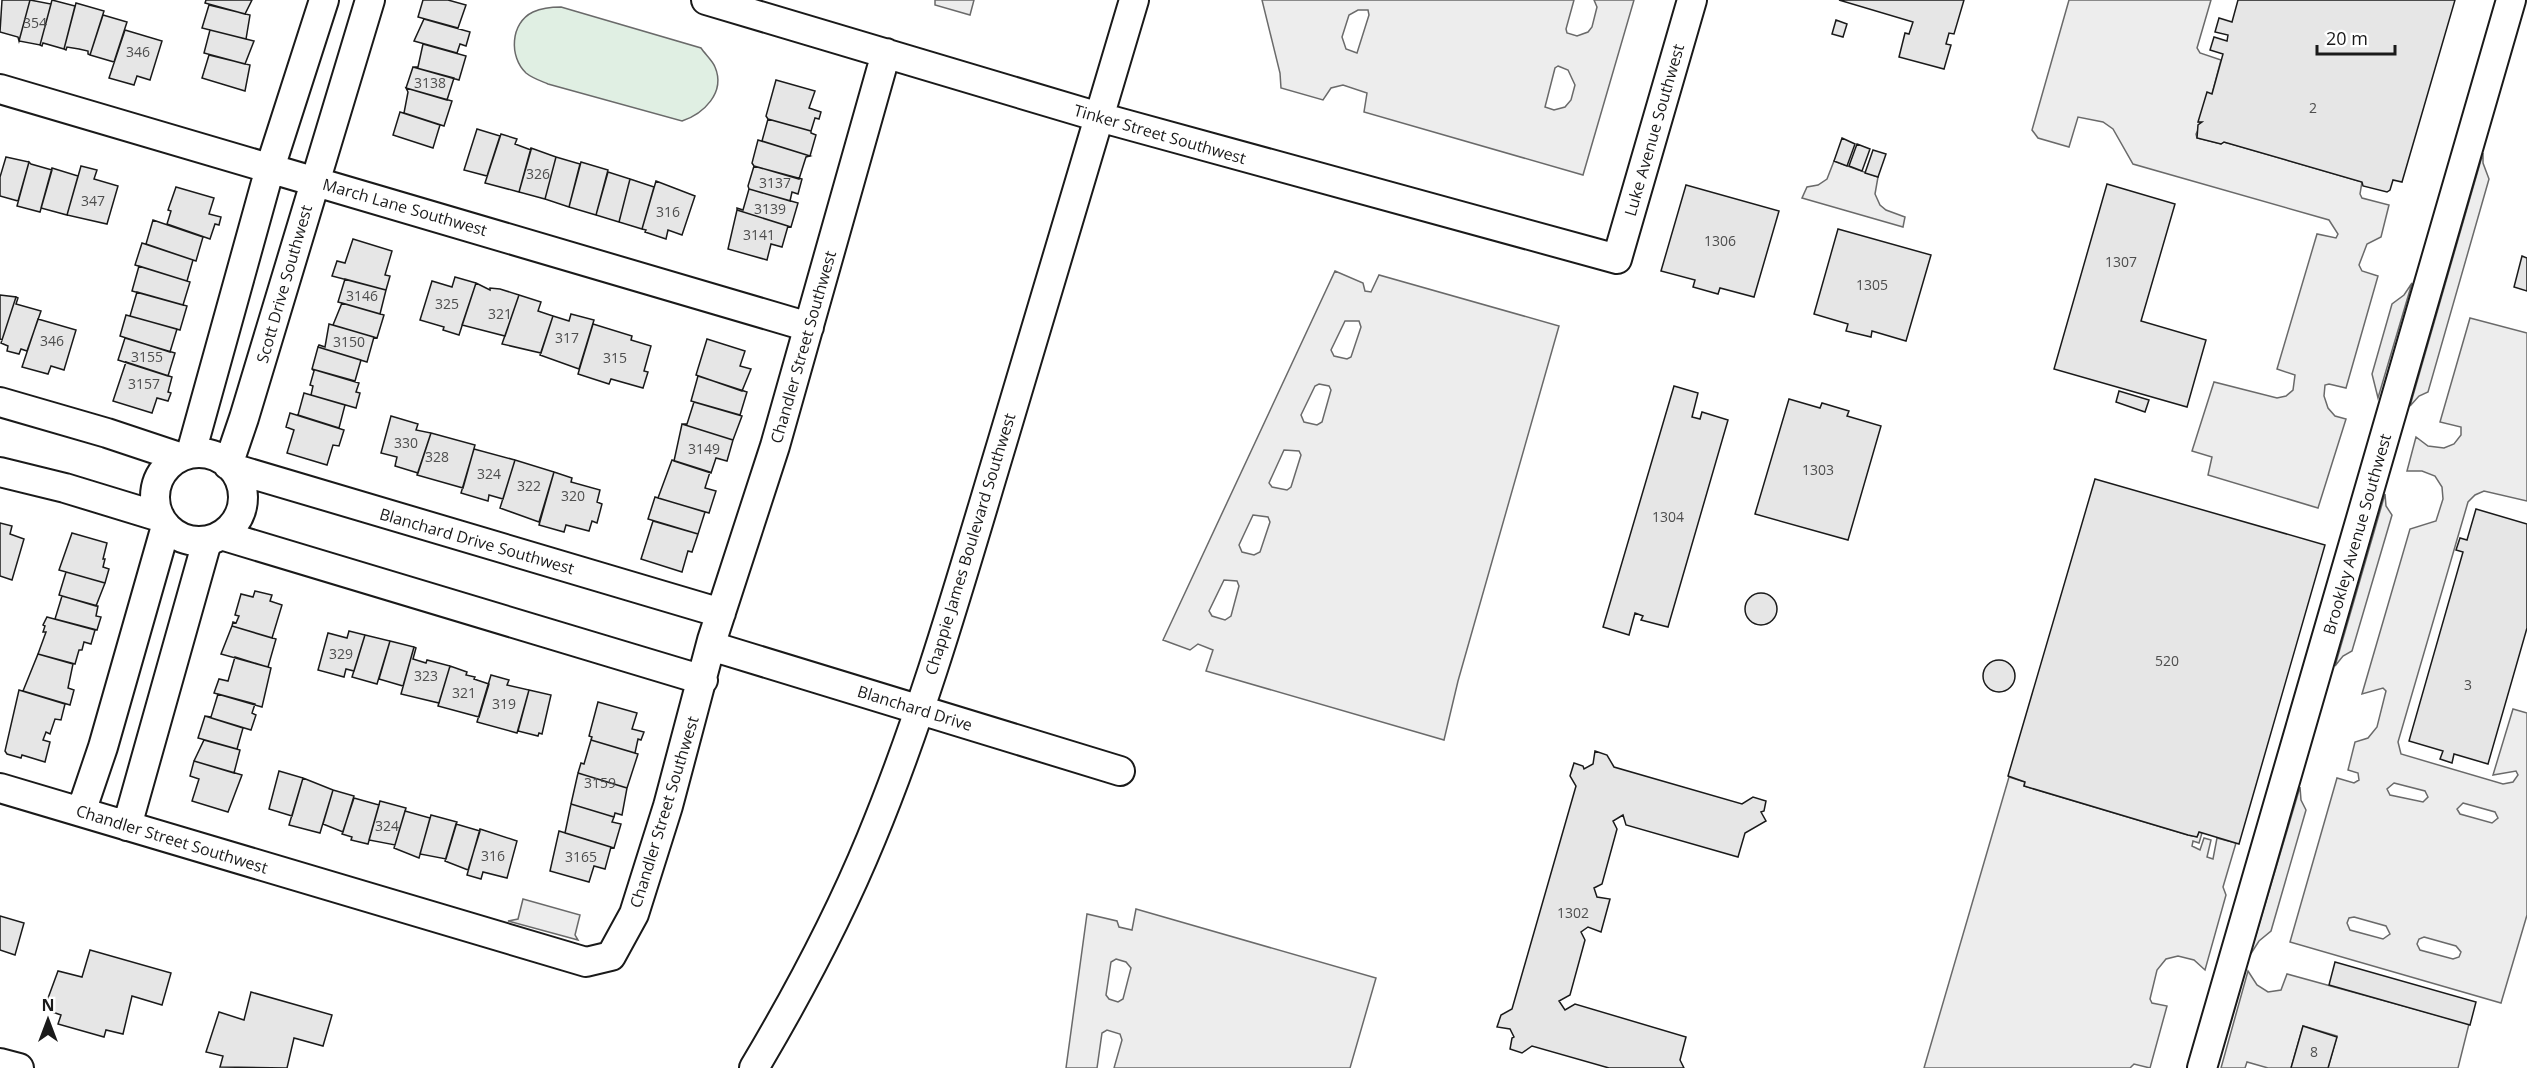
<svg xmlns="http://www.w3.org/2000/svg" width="2527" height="1068" font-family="'Open Sans',sans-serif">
  <rect width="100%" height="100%" fill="#fff"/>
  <!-- green -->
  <path fill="#e0efe3" stroke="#6a6a6a" stroke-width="1.5" d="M561 7 701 48C705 54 713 61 715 67 726 93 703 114 682 121L548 84C541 81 532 78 526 73 509 57 510 23 533 12 542 8 552 7 561 7Z"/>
  <!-- parking -->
  <path fill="#ededed" stroke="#6a6a6a" stroke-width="1.5" fill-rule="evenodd" d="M935 0H974L970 15 935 5Z
    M1262 0H1574L1566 29 1567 33 1577 36 1588 32 1592 27 1597 7 1594 0H1634L1583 175 1364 112 1367 93 1343 85 1331 88 1323 100 1281 88 1280 73ZM1358 10H1368L1369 15 1357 53 1346 49 1342 37 1349 15ZM1558 66 1568 70 1575 85 1571 100 1565 107 1554 110 1545 107 1555 68Z
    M2069 0H2211L2197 48 2200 53 2221 60 2212 94 2199 122H2202L2196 134 2197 138 2221 144 2224 142 2362 182 2360 194 2362 198 2389 205 2381 237 2367 244 2359 265 2362 271 2378 276 2346 388 2329 384 2325 385 2324 396 2328 408 2335 416 2346 419 2318 508 2208 475 2212 457 2192 451 2214 382 2277 398 2286 396 2293 390 2295 375 2277 369 2317 234 2336 238 2338 234 2329 220 2133 164 2113 129 2103 122 2078 117 2069 147 2038 138 2032 130Z
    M2483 153V163L2489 179 2428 392 2419 396 2410 406Z
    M1834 161 1878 177 1875 194 1880 205 1886 210 1905 217 1903 227 1802 198 1807 187 1818 185 1827 179Z
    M1335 271 1363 283 1365 291 1371 292 1379 275 1559 326 1458 681 1444 740 1206 671 1213 650 1198 644 1190 650 1163 640ZM1345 321H1359L1361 327 1351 357 1347 359 1334 356 1331 350ZM1319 384 1329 386 1331 390 1322 422 1317 425 1304 422 1301 415 1315 386ZM1284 450 1299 451 1301 455 1291 487 1287 490 1272 487 1269 483ZM1253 515 1268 517 1270 522 1260 552 1254 555 1242 552 1239 545ZM1224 580 1237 581 1239 586 1231 616 1225 620 1212 616 1209 611Z
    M2412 283 2378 398 2372 374 2392 304 2404 295Z
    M2470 318 2527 333V501L2484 491 2475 495 2468 502 2398 742 2401 754 2503 784 2513 782 2518 775 2516 771 2493 775 2513 709 2527 713V915L2501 1003 2290 942 2337 778 2354 783 2359 780 2358 773 2348 770 2355 742 2368 738 2377 727 2386 691 2383 688 2362 694 2410 529 2436 521 2443 499 2442 487 2435 476 2422 471H2407L2416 437 2428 446 2444 448 2454 444 2461 435V427L2440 422ZM2394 783 2425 791 2428 797 2423 802 2390 795 2387 789ZM2463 803 2495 812 2498 818 2492 823 2460 814 2457 809ZM2354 917 2386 926 2390 934 2383 939 2350 930 2347 923 2349 918ZM2424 937 2456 946 2461 952 2459 957 2453 959 2420 950 2417 944 2419 939Z
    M2385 494 2386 506 2392 515 2352 651 2343 656 2335 666Z
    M2009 777 2025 782 2024 786 2188 835 2197 837 2199 832 2202 833 2199 843 2193 841 2192 846 2200 850 2204 838 2211 840 2207 857 2213 859 2217 838 2236 843 2223 887 2226 895 2205 970 2194 960 2178 956 2166 959 2157 970 2150 999 2152 1003 2167 1006 2150 1068 2134 1064 2130 1068H1924Z
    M2300 787 2301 800 2306 810 2271 931 2259 941 2250 955Z
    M523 899 580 915 575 935 578 940 508 921 518 919Z
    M1136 909 1376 978 1350 1068H1114L1122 1040 1120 1034 1107 1030 1102 1033 1097 1068H1066L1087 914 1117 921 1119 927 1132 930ZM1116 959 1126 962 1131 968 1123 999 1118 1002 1109 999 1106 995 1111 962Z
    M2248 971 2257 985 2268 992 2281 990 2287 974 2469 1024 2458 1068H2328L2337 1036 2303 1026 2291 1068H2268L2247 1062 2245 1068H2221Z"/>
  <!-- building -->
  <path fill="#e6e6e6" stroke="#1a1a1a" stroke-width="1.5" d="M2 0H30L19 41 18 37 0 32Z
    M30 0 51 4 40 45 19 41Z
    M52 0 75 6 64 49 43 43 42 46 40 45Z
    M206 0H252L245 14 205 3Z
    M423 0H448L466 5 458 28 418 17Z
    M1839 0H1964L1954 34 1949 33 1946 44 1951 45 1944 69 1899 57 1905 33 1909 34 1913 22Z
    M2238 0H2455L2402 182 2393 180 2390 190 2387 192 2363 186 2362 182 2224 142 2221 144 2197 138 2198 125 2202 122H2198L2207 92 2212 94 2223 54 2210 50 2214 37 2227 41 2228 35 2215 32 2219 18 2232 22Z
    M76 3 104 11 90 55 88 54V51L79 49 67 47 66 50 64 49Z
    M209 5 250 15 246 39 202 28Z
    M103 15 127 22 114 62 90 55Z
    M424 19 470 32 466 46 460 44 457 53 414 41Z
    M1836 20 1847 24 1843 37 1832 34Z
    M125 30 162 41 150 80 137 76 134 85 109 78Z
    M210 30 254 41 245 64 204 53Z
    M423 44 466 56 459 80 413 67H418Z
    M209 55 250 65 245 91 202 78Z
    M413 67 454 78 447 100 406 88Z
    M776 80 815 91 809 108 821 112 819 119 815 118 811 131 768 119 766 116Z
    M406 88 452 101 444 126 404 113 408 92Z
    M400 112 440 125 433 148 393 135Z
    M768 119 811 131V133L816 135 810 156 762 141Z
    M477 129 500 136 487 176 464 170Z
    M501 134 517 139 515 144 531 150 519 192 485 183Z
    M1842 138 1855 144 1847 166 1834 161Z
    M758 140 810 156 806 157 799 179 754 166 752 163Z
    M1857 144 1870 149 1862 171 1849 166Z
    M531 148 556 157 545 199 519 192Z
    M1873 150 1886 154 1878 177 1865 173Z
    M6 157 29 162 18 201 0 196V177Z
    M556 157 580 164 569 207 545 199Z
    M29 162 31 164 52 170 40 212 17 206Z
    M581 162 608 170 596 215 569 207Z
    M81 166 97 170 94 179 118 186 107 224 67 215Z
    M754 166 802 179 798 194 792 192 790 201 749 189 748 186Z
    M52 168 78 176 67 215 41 208Z
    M608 172 630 179 619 222 596 215Z
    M630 179 654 187 642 229 619 222Z
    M656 181 695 196 682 235 668 230 666 239 645 232 646 230 642 229Z
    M2107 184 2175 204 2141 321 2206 340 2187 407 2054 369Z
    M1686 185 1779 211 1754 297 1720 288 1718 294 1693 287 1695 280 1661 271Z
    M176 187 214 198 209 214 221 217 219 225 215 224 210 239 167 224 171 211 168 210Z
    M749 189 798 203 791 227 737 210V208L743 210Z
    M737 210 788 226 782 247 771 244 767 260 728 249Z
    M153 220 203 237 196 261 146 244Z
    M1838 229 1931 255 1906 341 1872 331 1871 337 1846 331 1848 324 1814 314Z
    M353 239 392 251 385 275 390 276 386 290 332 276 337 261 345 263Z
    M142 243 193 260 187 281 135 265Z
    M2522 256 2527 258V291L2514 287Z
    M139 266 190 282 183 305 132 291Z
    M455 277 476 283 459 335 443 330 444 327 420 320 432 281 452 287Z
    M345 279 386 290 380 314 338 302Z
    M476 283 490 290V288L500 289 519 295 505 336 462 325Z
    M137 292 187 306 180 330 130 316Z
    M0 295 16 297 2 340 0 339Z
    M519 295 541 302 538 311 553 316 541 353 502 344Z
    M16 297 18 298 16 304 41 311 27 351 21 349 19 354 7 351 8 346 1 343Z
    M342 303 384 315 377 338 333 325Z
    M571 314 594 320 579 369 540 355 553 316 569 321Z
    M126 315 177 329 170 352 120 336Z
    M38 319 76 330 64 370 51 366 48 374 22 367Z
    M329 324 374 337 367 362 318 347 319 345 325 347Z
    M593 324 632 336 631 340 651 346 644 371 648 372 643 388 611 379 609 384 578 374Z
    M125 338 175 353 168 376 118 360Z
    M707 339 745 351 740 366 751 369 742 391 696 375Z
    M318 347 361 360 355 381 312 369Z
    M126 362 172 377 168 392 171 393 168 401 157 398 152 413 113 401Z
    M312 369 359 383 356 392 360 393 356 408 311 395 313 386 310 385 314 371Z
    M698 376 747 392 740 415 691 401Z
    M1674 386 1698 393 1692 417 1700 419 1702 412 1728 420 1668 627 1641 620 1643 616 1635 613 1629 635 1603 627Z
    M2119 391 2149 400 2145 412 2116 402Z
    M304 393 345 405 339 428 298 415Z
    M1789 399 1820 408 1822 403 1849 411 1847 416 1881 426 1848 540 1755 514Z
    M694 402 742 416 733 440 682 424H687Z
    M290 413 344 430 339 446 333 445 327 465 287 453 294 430 286 427Z
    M391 416 418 424 416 430 431 433 418 473 395 466 397 457 381 453Z
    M682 424 733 440 727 461 716 458 711 473 674 461Z
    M431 433 475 445 463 488 417 475Z
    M474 449 515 460 503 499 489 495 488 501 461 493Z
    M515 460 554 472 539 522 500 508Z
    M672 460 710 472 705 488 716 491 709 513 658 498Z
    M554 472 572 478 571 482 600 490 597 502 602 504 597 523 592 521 589 531 566 525 564 532 539 525Z
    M2095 479 2325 545 2239 844 2199 832 2197 837 2188 835 2024 786 2025 782 2008 776Z
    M655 497 705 512 698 534 648 519Z
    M2476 509 2527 524V628L2488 764 2454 754 2452 763 2440 759 2443 751 2409 741 2463 552 2456 550 2460 538 2467 540Z
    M653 521 698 534 692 552 688 551 682 572 641 559Z
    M0 523 12 526 10 534 24 539 12 580 0 576Z
    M72 533 107 543 103 559H105L103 567 109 569 105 583 59 570Z
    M66 572 105 583 96 606 59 595Z
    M255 591 272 595 270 601 282 605 272 638 232 626 233 622 236 623 239 616 235 615 241 594 253 597Z
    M1745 609a16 16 0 1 1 32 0a16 16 0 1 1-32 0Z
    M62 596 98 606 96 616 101 617 97 630 55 619Z
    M47 617 95 630 91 644 84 642 82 650H79L75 664 38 654 46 632H43L45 626 43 625Z
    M232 626 276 639 268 667 221 654Z
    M349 631 365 635 354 671 346 669 344 677 318 670 328 633 347 638Z
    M365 635 390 641 377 684 352 677Z
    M390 641 414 647 403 686 379 679Z
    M414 647 416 648 413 659 426 663 427 660 450 666 439 703 401 694Z
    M38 654 73 664 68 688 74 690 70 705 23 691Z
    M235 657 271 668 262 707 214 693 219 679 228 681Z
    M1983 676a16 16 0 1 1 32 0a16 16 0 1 1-32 0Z
    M450 666 467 672 466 675 475 677 474 679 489 684 479 717 438 706Z
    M491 675 509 680 507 685 529 690 517 733 477 722Z
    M19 690 65 704 61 720 55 719 50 734 46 732 43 740 50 742 45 762 22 755 21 758 7 754 5 751Z
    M529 690 551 695 542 734 539 733 538 736 518 731Z
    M218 694 255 704 252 713 256 715 251 730 205 716 211 717Z
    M598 702 637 713 632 729 644 732 641 740 638 739 635 753 591 740 592 737 589 736Z
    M205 716 243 728 237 749 198 738Z
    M204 740 240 750 234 773 194 761Z
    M591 740 638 754 627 788 578 773 581 763 584 764Z
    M1595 751 1607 755 1614 767 1742 804 1753 797 1766 801 1764 811 1761 812 1766 821 1745 833 1738 857 1626 825 1623 815 1613 821 1617 829 1602 884 1594 888 1597 897 1610 899 1601 932 1588 927 1581 932 1585 940 1570 995 1559 1001 1565 1010 1575 1004 1686 1037 1680 1060 1684 1068H1609L1532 1046 1522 1053 1510 1049 1512 1038 1514 1037 1510 1029 1497 1027 1501 1015 1512 1009 1576 786 1570 776 1574 763 1583 766 1584 769 1593 764Z
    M194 761 242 775 228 812 192 801 199 779 190 776Z
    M279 771 303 778 292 816 269 809Z
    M578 773 627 788 622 815 615 813 614 817 571 804Z
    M303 778 333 790 320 833 289 825Z
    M333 790 354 796 343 832 323 824Z
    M354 798 379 805 368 844 351 840 352 837 342 834Z
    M380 801 406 808 395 845 369 840Z
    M571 804 614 817 612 822 621 824 614 848 565 833Z
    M405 811 430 818 419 858 394 848Z
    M431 815 457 822 446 859 420 854Z
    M456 824 480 831 468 870 445 861Z
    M480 829 517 841 507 878 483 872 481 879 467 875Z
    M559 831 611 847 605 869 594 866 589 882 550 871Z
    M0 916 24 923 15 955 0 950Z
    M90 950 171 973 162 1005 132 996 123 1034 106 1030 104 1037 58 1024 61 1015 44 1009 58 971 82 977Z
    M2335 962 2476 1002 2470 1025 2329 985Z
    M251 992 332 1015 323 1046 294 1038 287 1068 220 1067 223 1056 206 1052 219 1012 244 1020Z
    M2303 1026 2337 1037 2328 1068H2291Z"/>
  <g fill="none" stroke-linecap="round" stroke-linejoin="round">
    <defs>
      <path id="minor" d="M706 0 1099 117 1617 259 1692 0
        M0 89 809 327
        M0 402 107 433 179 457
        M155 497a44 44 0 1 1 88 0a44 44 0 1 1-88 0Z
        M191 453 270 168 324 0
        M228 465 244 418 370 0
        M232 468 721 613
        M0 472 65 488 160 517
        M221 535 703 680
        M711 646 1120 771
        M0 788 586 962 611 956 634 914 668 806 712 640 775 446 886 53
        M81 812 103 747 166 526
        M127 826 206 545 211 540
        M0 1063 19 1068
        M754 1068C798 994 838 919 871 839 924 711 962 576 1002 443 1046 296 1090 148 1134 0
        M2202 1068 2511 0"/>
    </defs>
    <!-- minor casing -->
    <use href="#minor" stroke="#1a1a1a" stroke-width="32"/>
    <!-- minor -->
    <use href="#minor" stroke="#fff" stroke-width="28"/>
  </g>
  <g text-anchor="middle" stroke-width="4.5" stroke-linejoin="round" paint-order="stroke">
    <!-- number labels -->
    <g font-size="14" fill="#4d4d4d">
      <text x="35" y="28">354</text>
      <text x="138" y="57">346</text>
      <text x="430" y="88">3138</text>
      <text x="2313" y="113">2</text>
      <text x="538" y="179">326</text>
      <text x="775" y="188">3137</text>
      <text x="93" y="206">347</text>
      <text x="770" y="214">3139</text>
      <text x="668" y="217">316</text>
      <text x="759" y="240">3141</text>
      <text x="1720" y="246">1306</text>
      <text x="2121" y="267">1307</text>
      <text x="1872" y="290">1305</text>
      <text x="362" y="301">3146</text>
      <text x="447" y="309">325</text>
      <text x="500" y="319">321</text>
      <text x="567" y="343">317</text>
      <text x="52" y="346">346</text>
      <text x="349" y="347">3150</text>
      <text x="147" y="362">3155</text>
      <text x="615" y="363">315</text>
      <text x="144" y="389">3157</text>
      <text x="406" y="448">330</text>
      <text x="704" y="454">3149</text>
      <text x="437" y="462">328</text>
      <text x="1818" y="475">1303</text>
      <text x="489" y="479">324</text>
      <text x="529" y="491">322</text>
      <text x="573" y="501">320</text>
      <text x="1668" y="522">1304</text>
      <text x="341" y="659">329</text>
      <text x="2167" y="666">520</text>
      <text x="426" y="681">323</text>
      <text x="2468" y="690">3</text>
      <text x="464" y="698">321</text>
      <text x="504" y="709">319</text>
      <text x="600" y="788">3159</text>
      <text x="387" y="831">324</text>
      <text x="493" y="861">316</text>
      <text x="581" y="862">3165</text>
      <text x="1573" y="918">1302</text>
      <text x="2314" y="1057">8</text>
    </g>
    <!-- street labels -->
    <g font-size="16" fill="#1a1a1a" stroke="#fff">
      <text transform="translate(1654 130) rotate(-74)" y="6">Luke Avenue Southwest</text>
      <text transform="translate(1160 134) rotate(16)" y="6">Tinker Street Southwest</text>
      <text transform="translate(405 207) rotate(16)" y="6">March Lane Southwest</text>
      <text transform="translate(284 284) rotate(-74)" y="6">Scott Drive Southwest</text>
      <text transform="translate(803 347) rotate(-74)" y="6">Chandler Street Southwest</text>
      <text transform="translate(2357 534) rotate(-74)" y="6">Brookley Avenue Southwest</text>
      <text transform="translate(477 541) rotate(16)" y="6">Blanchard Drive Southwest</text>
      <text transform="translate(970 544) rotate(-73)" y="6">Chappie James Boulevard Southwest</text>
      <text transform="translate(915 708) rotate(17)" y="6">Blanchard Drive</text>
      <text transform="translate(664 812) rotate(-73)" y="6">Chandler Street Southwest</text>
      <text transform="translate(172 839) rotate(17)" y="6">Chandler Street Southwest</text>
    </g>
  </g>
  <!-- north arrow -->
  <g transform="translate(48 1020)" stroke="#ffffff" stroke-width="4.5" paint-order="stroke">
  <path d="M0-4.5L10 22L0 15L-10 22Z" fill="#1a1a1a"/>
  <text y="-9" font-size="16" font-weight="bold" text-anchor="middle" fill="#1a1a1a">N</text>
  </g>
  <!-- scale -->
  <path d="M2317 45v9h78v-9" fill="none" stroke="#1a1a1a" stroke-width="3"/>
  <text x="2326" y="45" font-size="18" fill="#1a1a1a" stroke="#ffffff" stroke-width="4.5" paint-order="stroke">20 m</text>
</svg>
